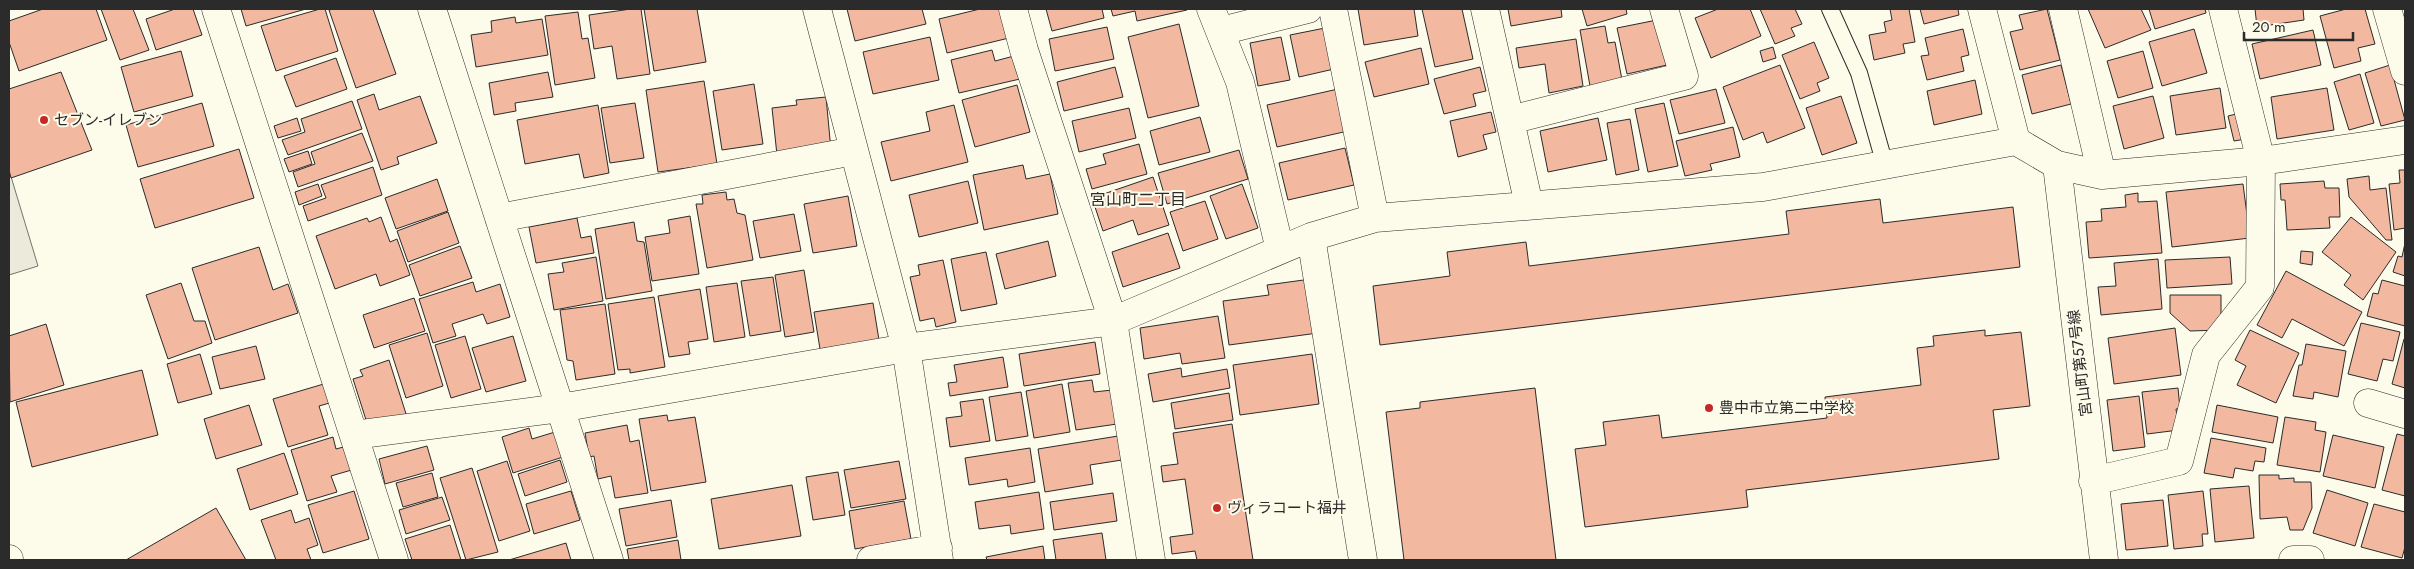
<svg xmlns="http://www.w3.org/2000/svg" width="2414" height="569" font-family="Jost,'Noto Sans JP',sans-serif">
  <rect width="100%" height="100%" fill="#fdfbea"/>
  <!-- parking -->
  <path fill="#eceadb" stroke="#74746e" d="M9 170 38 266 9 275Z"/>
  <!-- building -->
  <path fill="#f2b8a0" stroke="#2b2b2b" d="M43 9H96L107 40 19 71 9 42V21Z
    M101 9H133L149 50 120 60Z
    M175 9H193L202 35 156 50 146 19Z
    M241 9H306L246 26Z
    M320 9H325L338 51 276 71 261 26Z
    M334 9H373L396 74 356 88 329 10Z
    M631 9H641L650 74 617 79 612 46 594 49 589 15Z
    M644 9H697L706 62 654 71Z
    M847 9H922L926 24 855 41Z
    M980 9H1001L1009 38 947 53 939 19Z
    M1046 9H1102L1104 18 1052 31Z
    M1111 9H1187V10L1137 21 1135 11 1113 16Z
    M1358 9H1414L1418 36 1364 45Z
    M1422 9H1462L1473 59 1435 67Z
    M1508 9H1561L1562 17 1511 26Z
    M1582 9H1626L1627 14 1587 26Z
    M1718 9H1750L1761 36 1711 58 1695 18Z
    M1760 9H1795L1802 24 1791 28 1795 36 1775 44Z
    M1890 9H1909L1915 42 1903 44 1905 53 1874 60 1869 35 1886 32 1884 22 1892 20Z
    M1920 9H1958L1959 15 1924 24Z
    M2047 9 2060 60 2020 70 2010 32 2023 29 2019 15Z
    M2088 9H2141L2151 30 2105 48Z
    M2149 9H2205L2206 13 2155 29Z
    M2255 9H2303L2304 20 2257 27Z
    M2346 9H2365L2375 44 2358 48 2361 61 2334 68 2320 16Z
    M578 12 582 39 588 38 595 78 555 85 545 16Z
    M515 17 516 23 542 19 548 55 476 67 471 35 492 32 491 21Z
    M1657 20 1667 65 1627 74 1617 28Z
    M1179 24 1199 106 1148 118 1128 37Z
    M1605 26 1608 43 1615 42 1622 80 1590 86 1580 30Z
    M1107 27 1114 59 1055 71 1049 39Z
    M1325 28 1334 69 1299 77 1290 35Z
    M1963 29 1969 55 1961 57 1964 71 1927 80 1921 56 1929 55 1925 38Z
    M2194 29 2207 73 2162 86 2149 42Z
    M2313 30 2321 65 2260 79 2252 44Z
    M930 37 939 80 873 94 863 52Z
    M1281 37 1290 80 1258 86 1250 43Z
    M1576 39 1583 86 1549 93 1545 64 1519 68 1516 48Z
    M1814 42 1829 78 1817 83 1820 91 1800 99 1782 55Z
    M1773 47 1776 58 1763 62 1760 51Z
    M1421 48 1429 84 1374 97 1365 62Z
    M992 50 995 61 1014 56 1020 79 959 93 951 60Z
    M181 51 193 96 134 112 121 67Z
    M2143 51 2153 88 2118 98 2107 61Z
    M336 58 347 89 296 107 284 76Z
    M1780 65 1805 128 1767 143 1763 132 1743 140 1723 87Z
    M2061 65 2071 104 2032 114 2022 75Z
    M2390 65 2405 120 2381 126 2365 73Z
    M1115 67 1123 97 1064 111 1057 82Z
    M1480 67 1486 91 1473 94 1476 106 1444 114 1434 79Z
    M61 72 92 150 11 178 9 170V89Z
    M548 72 553 97 515 103 516 111 494 115 489 83Z
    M2360 74 2374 123 2349 130 2334 82Z
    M1975 80 1982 114 1934 125 1927 91Z
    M704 81 717 164 658 172 646 90Z
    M754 84 763 144 722 150 713 91Z
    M1017 85 1030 132 975 147 962 100Z
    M2220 88 2226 128 2176 135 2170 96Z
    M2327 88 2334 130 2277 139 2271 97Z
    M1338 89 1348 131 1277 147 1267 105Z
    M1716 89 1725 123 1679 134 1670 100Z
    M374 94 379 110 420 96 437 143 397 157 399 164 381 170 357 100Z
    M1841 96 1857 143 1822 155 1806 108Z
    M2153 96 2164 138 2124 149 2113 106Z
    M826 97 831 150 777 155 772 108 797 105 796 100Z
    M352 101 362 129 288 155 282 140 305 132 301 119Z
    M202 103 214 146 138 167 126 125Z
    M635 103 644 158 610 163 601 108Z
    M1664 103 1678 166 1648 172 1635 109Z
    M598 105 609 173 584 178 579 154 525 164 517 120Z
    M954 105 968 162 891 181 881 142 930 131 926 112Z
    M1129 108 1136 138 1079 152 1072 121Z
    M1491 112 1496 132 1483 135 1487 149 1458 157 1450 121Z
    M2240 113 2246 139 2234 141 2228 116Z
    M1200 117 1210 152 1159 165 1150 131Z
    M297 118 301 131 278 138 274 126Z
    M1598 118 1607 160 1548 172 1540 131Z
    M1630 119 1639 170 1616 175 1607 123Z
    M1733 127 1740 157 1710 164 1712 170 1685 176 1676 141Z
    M362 133 373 161 298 187 293 172 315 164 311 152Z
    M1139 144 1147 174 1092 189 1086 169 1106 164 1103 154Z
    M1345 148 1354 185 1288 200 1279 163Z
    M239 149 254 198 155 228 140 179Z
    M1239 150 1248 179 1167 204 1158 173Z
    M308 151 312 164 289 172 284 159Z
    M1023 165 1026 179 1050 174 1058 214 984 230 973 175Z
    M373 167 382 195 308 221 303 206 326 198 321 185Z
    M2399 170H2405V228L2394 230 2389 184 2400 183Z
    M2369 176 2370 190 2386 188 2392 240H2386L2349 197 2347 179Z
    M1153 177 1169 225 1138 235 1133 220 1103 231 1092 198Z
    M437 179 448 211 396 229 385 198Z
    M968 181 978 223 919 237 909 195Z
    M2324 181 2325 188H2339L2340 217H2329L2330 228 2287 230 2285 200H2281L2280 184Z
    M318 184 322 196 299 205 295 192Z
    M1242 184 1258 228 1226 239 1210 196Z
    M2243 184 2250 238 2172 247 2166 192Z
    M726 192 727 200 734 199 737 213 745 215 753 260 707 268 696 204H703L702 195Z
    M2138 193V202L2157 201 2162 253 2089 258 2086 222 2102 221 2101 209 2126 207 2125 195Z
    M848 196 857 246 813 253 804 204Z
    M1880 199 1883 223 2013 207 2020 267 1380 345 1373 286 1450 276 1447 252 1526 242 1529 266 1789 234 1786 211Z
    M1205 201 1218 239 1183 251 1170 212Z
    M448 212 459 243 408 262 397 231Z
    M794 214 801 251 760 258 753 221Z
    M690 216 699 274 652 281 645 237 670 233 668 220Z
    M381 217 390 242 397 239 410 275 380 286 376 274 335 289 316 236 367 218 369 222Z
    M2351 217 2396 252 2363 300 2344 285 2351 275 2322 252Z
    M577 218 581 238 591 236 594 253 536 263 529 227Z
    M634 222 637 241 644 242 652 291 606 299 595 229Z
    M1168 233 1180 268 1123 287 1112 252Z
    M1048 241 1056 276 1005 289 996 254Z
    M2405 243V276L2393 272 2398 256 2402 257Z
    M460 246 472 278 420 296 409 265Z
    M259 247 273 290 288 284 298 313 215 340 192 268Z
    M2301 251 2313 252 2312 265 2300 263Z
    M986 252 997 304 961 311 951 259Z
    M596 257 603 301 554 310 548 274 564 272 562 263Z
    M2230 257 2232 284 2167 288 2165 260Z
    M2158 259 2162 309 2101 315 2098 287 2116 286 2114 263Z
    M943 260 956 322 936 327 934 318 920 321 910 277 920 275 918 265Z
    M804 270 814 332 785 337 775 275Z
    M2286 271 2362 312 2344 346 2292 319 2282 338 2257 325Z
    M773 277 781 331 750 336 741 281Z
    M1311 279 1318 333 1229 345 1223 301 1269 295 1267 285Z
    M2382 280 2405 286V326L2367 316 2373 293 2378 294Z
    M473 282 476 292 500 284 510 317 487 324 483 314 452 324 456 336 433 343 419 299Z
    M181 283 194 321H205L212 343 168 359 146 295Z
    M737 283 745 337 714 342 706 287Z
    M700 289 708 339 688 342 690 354 669 357 658 296Z
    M2170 295H2221V330L2190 331 2170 313Z
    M654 297 665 367 630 373V369L618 370 608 304Z
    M414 298 425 331 374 348 363 315Z
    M873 303 879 340 820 349 814 312Z
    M605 304 615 374 576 380 573 361 567 360 560 310Z
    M1218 316 1225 358 1182 364 1180 353 1144 359 1140 328Z
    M2361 323 2400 332 2393 361 2383 359 2377 381 2348 374Z
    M46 324 64 385 10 402 9 336Z
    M2175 328 2181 375 2114 384 2108 338Z
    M1985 330V336L2021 332 2030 406 1993 410 1999 459 1746 490 1748 507 1585 527 1575 449 1606 445 1603 422 1659 415 1662 438 1827 418 1825 397 1921 385 1917 348 1934 346 1933 336Z
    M2250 330 2299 353 2276 403 2237 385 2246 366 2235 360Z
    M427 333 443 386 406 398 389 345Z
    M465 336 481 389 451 398 435 345Z
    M513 336 526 381 486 392 472 348Z
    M2404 339H2405V388L2392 384Z
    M1095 342 1100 374 1024 386 1019 354Z
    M2306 344 2346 351 2338 397 2314 392 2313 399 2293 396 2299 365H2302Z
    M256 346 265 379 220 389 212 357Z
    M200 354 212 394 178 403 167 364Z
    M1312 354 1319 404 1240 415 1233 365Z
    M1003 357 1008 387 950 396 948 383 957 382 954 365Z
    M389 360 407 417 367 423 353 379 363 376 360 370Z
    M1181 368 1182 377 1227 369 1230 388 1153 402 1148 374Z
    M142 370 158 435 32 467 16 402Z
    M1092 380 1094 392 1112 390 1117 424 1076 430 1068 383Z
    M327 383 333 402 319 406 328 435 288 447 273 399Z
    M1062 384 1070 432 1034 438 1026 391Z
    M1535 388 1556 560H1404L1386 412 1420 408V402Z
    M2178 388 2180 409H2176L2179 430 2147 434 2142 392Z
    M1021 392 1028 436 996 441 989 397Z
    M1229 393 1233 420 1175 429 1171 403Z
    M2139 396 2145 447 2113 451 2107 400Z
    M983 399 990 441 950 447 946 418 962 416 960 402Z
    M249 405 262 445 216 459 204 419Z
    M2217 405 2278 417 2273 443 2212 432Z
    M667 415 668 421 695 417 706 482 651 491 639 419Z
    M2285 417 2316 422 2315 430 2326 432 2320 472 2277 465Z
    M1232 424 1253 560H1197L1195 551 1172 554 1170 537 1193 534 1185 479 1163 482 1161 466 1178 464 1173 433Z
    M627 425 630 442 639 440 648 493 615 498 611 476 598 479 594 456 589 457 585 433Z
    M529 428 532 439 555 432 563 457 513 473 502 437Z
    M2397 434 2405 436V496L2382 490Z
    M2333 435 2384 447 2375 488 2323 476Z
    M1118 436 1122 460 1090 465 1093 484 1045 492 1038 449Z
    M333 437 336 449 347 446 355 469 331 476 337 492 307 501 291 450Z
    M2211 438 2266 448 2264 462 2255 461 2253 471 2235 468 2233 478 2204 473Z
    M427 446 434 470 385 484 379 459Z
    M1030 448 1035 482 1008 487 1007 479 969 485 965 458Z
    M284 453 298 494 250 510 237 469Z
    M560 460 567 482 525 496 518 474Z
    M507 461 530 531 499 541 477 471Z
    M899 461 906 499 851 508 844 470Z
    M472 468 498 552 466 560 440 478Z
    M838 472 845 515 813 520 806 477Z
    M432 473 438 497 403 507 396 483Z
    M2259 475H2279V479L2294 478V482H2311L2312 508 2303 530H2290L2287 517 2260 519Z
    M792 485 801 536 719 549 711 499Z
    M2249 486 2254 538 2215 542 2210 489Z
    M2327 490 2368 503 2355 546 2313 533Z
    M354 491 369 539 323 553 308 505Z
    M571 491 580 520 534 534 526 504Z
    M2203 491 2208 534H2202L2203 546 2174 549 2168 495Z
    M1039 492 1044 529 1011 534 1010 525 979 529 975 502Z
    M1113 493 1117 521 1054 530 1050 502Z
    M442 497 450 520 406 534 399 510Z
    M671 500 677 537 626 546 619 509Z
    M2163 500 2168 546 2126 550 2121 504Z
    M904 501 911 539 855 549 849 511Z
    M2374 504 2405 512V547L2402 558 2361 547Z
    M216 508 246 560H126Z
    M291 510 295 523 309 518 318 545 307 549 311 560H276L261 520Z
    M450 525 461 560H412L405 539Z
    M1102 533 1106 560H1056L1053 540Z
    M678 540 681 560H629L627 549Z
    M566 543 571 560H509Z
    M1043 546 1045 560H987L986 557Z"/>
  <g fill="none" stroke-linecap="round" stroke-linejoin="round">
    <defs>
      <path id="lane" d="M1830 9 1859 73 1885 165"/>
      <path id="street" d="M216 9 394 560
        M432 9 609 560
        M817 9 906 348 939 560
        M1013 9 1024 50 1113 321 1151 560
        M1211 9 1240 82 1280 250
        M1333 9 1375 218
        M1485 9 1529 205
        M1982 9 2016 141
        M2063 9 2102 175
        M2387 9 2405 71
        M1221 31 1308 9
        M1510 120 1684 76 1664 9
        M2057 165 2104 560
        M499 218 854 151
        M1311 237 1363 560
        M2368 403 2405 414
        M354 435 560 408 906 348 1113 321 1311 237 1375 218 1763 187 2016 141 2057 165 2102 175 2261 161 2405 140
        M2093 481 2179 461 2206 355 2260 287 2261 161 2223 9
        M9 559V560
        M871 560 938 548
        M2293 560H2310"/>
    </defs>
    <!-- lane casing -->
    <use href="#lane" stroke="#2b2b2b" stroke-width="18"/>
    <!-- street casing -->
    <use href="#street" stroke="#2b2b2b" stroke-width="29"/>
    <!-- lane -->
    <use href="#lane" stroke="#fdfbea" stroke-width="16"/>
    <!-- street -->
    <use href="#street" stroke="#fdfbea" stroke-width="28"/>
  </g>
  <!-- markers -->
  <g fill="#c62828" stroke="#fdfbea" stroke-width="2">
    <circle cx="44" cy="120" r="5"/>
    <circle cx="1709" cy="408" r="5"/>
    <circle cx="1217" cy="508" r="5"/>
  </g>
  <g text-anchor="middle" stroke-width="4" stroke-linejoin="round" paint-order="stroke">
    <!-- poi labels -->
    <g font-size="15" fill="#2b2b2b" stroke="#fdfbea" text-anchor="start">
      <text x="54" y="125">セブン-イレブン</text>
      <text x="1719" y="413">豊中市立第二中学校</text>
      <text x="1227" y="513">ヴィラコート福井</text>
    </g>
    <!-- street labels -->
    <g font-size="15" fill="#2b2b2b" stroke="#fdfbea">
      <text transform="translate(2080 363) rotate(-97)" y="5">宮山町第５７号線</text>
    </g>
    <!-- neighbourhood labels -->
    <g font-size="16" fill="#2b2b2b" stroke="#fdfbea">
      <text x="1138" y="205">宮山町二丁目</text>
    </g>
  </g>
  <!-- border -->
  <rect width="2414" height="569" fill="none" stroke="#2b2b2b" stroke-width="20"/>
  <!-- scale -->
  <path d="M2244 32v8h109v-8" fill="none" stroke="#2b2b2b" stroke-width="2.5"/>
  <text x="2252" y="32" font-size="15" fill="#2b2b2b" stroke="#fdfbea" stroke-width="4" paint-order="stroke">20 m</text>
</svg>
